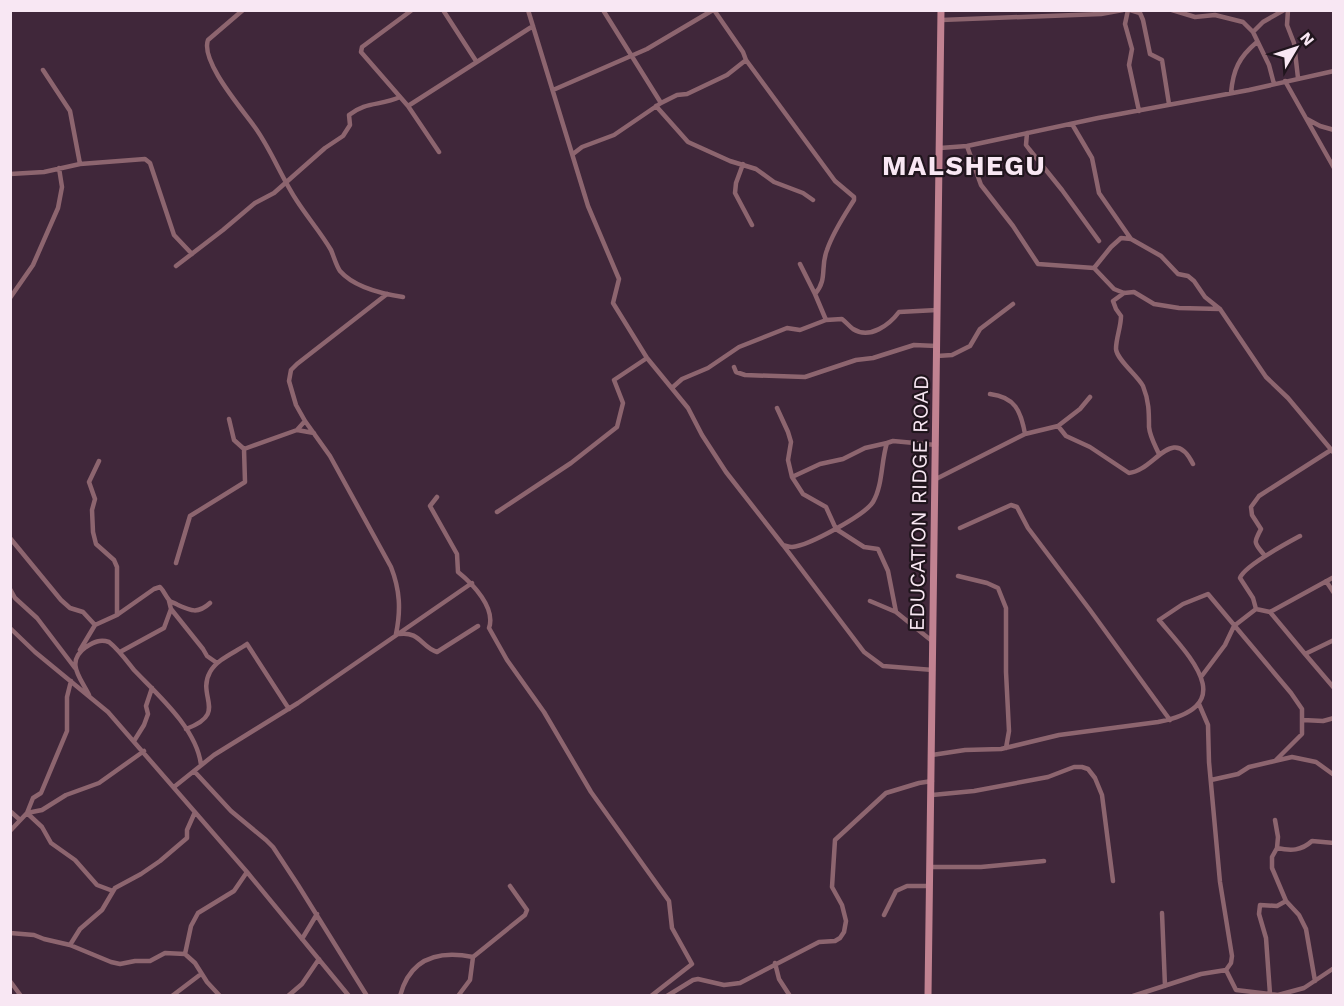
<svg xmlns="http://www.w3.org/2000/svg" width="1344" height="1006" font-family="'Work Sans',sans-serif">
  <rect width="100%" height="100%" fill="#40273a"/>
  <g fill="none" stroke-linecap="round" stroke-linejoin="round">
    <!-- street -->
    <path stroke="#8d656f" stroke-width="4.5" d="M243 10 208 40C200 61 242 109 254 126 271 149 281 177 297 201 308 218 321 233 331 250 334 257 336 265 340 271 354 287 383 294 403 297
      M412 10 362 47 361 52 408 106 439 152
      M443 10 476 61
      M528 10 588 206 619 279 613 303 647 358 688 408 702 435 726 472 783 545C787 546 789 547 792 547 808 546 865 515 873 502 883 485 881 461 887 443L893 441 936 445
      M603 10 661 103
      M714 10 743 52 746 60 835 181 854 197V200C844 216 833 232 827 250 820 267 828 279 815 294L826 320
      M1128 10 1125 24 1132 49 1129 65 1139 111
      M1130 10 1140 13 1143 20 1150 54 1162 60 1169 104
      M1172 10 1195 17 1215 15 1243 22 1253 32 1269 65 1274 84
      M1288 10 1287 25 1294 43 1298 78
      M941 20 1101 14 1123 10
      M1253 32 1263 22 1284 10
      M43 70 70 111 80 164
      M1285 81 1334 168
      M553 90 647 49 713 10
      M1231 93C1233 70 1239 57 1257 42
      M408 106 533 26
      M656 106 688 142 730 161 756 169 774 182 803 193 813 200
      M1307 119 1320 126 1334 130
      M1072 124 1092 158 1099 193 1131 239 1161 256 1178 274 1188 276 1194 281 1205 297 1220 309 1266 377 1288 398 1334 453
      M1027 133 1026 145 1029 149 1062 190 1099 241
      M967 146 981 185 1013 226 1038 264 1094 268 1114 289 1124 293 1134 292 1154 304 1179 308 1220 309
      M940 148 967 146 1098 118 1249 90 1334 71
      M573 154 582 147 614 135 661 103 677 95 687 94 727 75 746 60
      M743 164 736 183 735 193 752 225
      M10 174 44 172 80 164 145 159 150 163 174 235 192 254
      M800 264 815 294
      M176 266 223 230 255 203 274 193 325 148 343 136 350 125 349 115C366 101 381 106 400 97
      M1094 268 1111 247 1121 238 1131 239
      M1124 293 1113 301 1116 309 1121 316C1121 327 1116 338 1116 349 1117 360 1137 375 1143 386 1149 401 1149 412 1149 427 1150 437 1155 445 1159 454
      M387 294 297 364 291 370 289 381 296 405 305 421 330 456 391 567C400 590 401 610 396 634
      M10 298 33 265 58 208 62 187 59 168
      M937 356 952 355 970 346 980 329 1013 304
      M734 367 736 372 745 375 805 377 856 360 873 358 914 345 937 346
      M673 387 682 379 708 368 739 347 787 328 800 330 826 320 842 319C846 322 849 326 853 329 870 340 890 324 899 312L937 310
      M990 394C1015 397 1021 411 1025 434
      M777 408 788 432 791 442 788 460 792 477 803 494 826 507 836 529 864 547 878 549 888 571 896 612 932 641
      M229 419 234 440 244 449
      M1058 426 1066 436 1090 447 1129 473C1154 471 1173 423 1193 464
      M297 430 314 433
      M99 461 89 482 95 499 92 510 93 532 96 544 114 560 117 567V615
      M792 477 820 464 843 459 865 448 887 443
      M936 479 1025 434 1058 426 1080 409 1090 397
      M437 497 430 506 457 554 458 572C473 584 496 608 489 628L507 660 544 712 591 792 669 901 672 928 692 964 651 996
      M497 512 571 463 617 427 623 403 614 380 647 358
      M960 528 1011 505 1017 507 1028 528 1090 610 1170 720
      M10 538 61 600 70 608 83 612 95 625
      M783 545 864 652 883 666 933 670
      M1265 556C1254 542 1253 544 1261 529L1252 515 1251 507 1259 496 1331 450
      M176 563 190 516 245 482 244 449 297 430 305 421
      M958 576 987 583 998 588 1006 608V672L1009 731 1006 748
      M1326 581 1334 593
      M10 589 15 598 37 618 75 668
      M169 601 171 609 203 649 207 656 217 663
      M870 601 896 612
      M1256 609 1253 598 1240 578C1244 566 1287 543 1300 536
      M1270 612 1305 654 1334 640
      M10 628 35 652 108 712 247 872 349 996
      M399 634C420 631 421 647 437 652L478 626
      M80 650 95 625 117 615 154 589 160 587C164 591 165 595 169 600 170 602 175 603 178 605 191 611 198 614 210 603
      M120 652 164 628 171 609
      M1305 654 1334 688
      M1201 677 1225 645 1234 626 1256 609 1270 612 1334 577
      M71 681 67 697V731L41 793 33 798 27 813 42 827 51 843 75 860 97 885 113 891
      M89 695C80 677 65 662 86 647 94 642 100 639 109 642 119 650 126 660 134 670 158 695 197 729 201 765
      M1199 704 1208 725 1209 762 1220 882 1232 956 1231 963 1226 970
      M1303 720 1323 721 1334 718
      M186 729C229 713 196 697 210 672 217 659 236 652 247 644L289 709
      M134 741 144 725 148 714 146 706 152 688
      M932 755 965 750 1001 749 1059 735 1158 722C1240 706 1192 659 1159 620L1183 604 1208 594 1291 693 1302 709V734L1276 760
      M194 771 231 811 266 840 273 847 298 885 367 996
      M1211 780 1238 774 1249 767 1292 757 1316 762 1334 775
      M174 787 214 755 298 703 472 583
      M932 795 974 791 1048 777 1074 767H1082L1088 769 1095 778 1102 795 1113 881
      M10 811 19 819
      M1275 820 1278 837 1277 848 1272 857V868L1286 901 1299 915 1306 929 1315 981
      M10 831 27 813 42 810 66 795 99 783 144 751
      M1277 848C1291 851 1301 851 1312 841L1334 843
      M930 867H981L1044 861
      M1162 913 1165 986
      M884 915 896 891 907 886H930
      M10 933 34 935 44 939 70 945 111 962 120 964 135 961H150L165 953 185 954 195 963 207 982 220 996
      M302 939 317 914
      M70 945 80 929 102 910 115 888 141 874 160 861 187 838V830L195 812
      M185 954 191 926 198 913 234 891 247 872
      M775 963 779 979 790 996
      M1226 970 1236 990 1278 995 1304 988 1334 968
      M10 981 21 996
      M1270 994 1266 938 1259 914 1260 905 1277 906 1286 901
      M172 996 201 974
      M288 996 302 984 319 959
      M400 996C410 958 438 950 473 957L525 915 527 910 510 886
      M458 996 470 980 473 957
      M667 996 693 980 698 979 724 985 740 983 819 942 835 941 840 938 844 932 846 921 842 905 832 887 835 840 886 793 919 783 932 781
      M1133 996 1201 974 1226 970"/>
    <!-- secondary -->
    <path stroke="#c18291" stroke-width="7" d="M928 996 941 10"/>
  </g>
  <g text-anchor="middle" stroke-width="4.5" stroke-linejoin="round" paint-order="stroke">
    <!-- street labels -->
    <g font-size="21" fill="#f8e7f3" stroke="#20151d">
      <text transform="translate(919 503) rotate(-89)" y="7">EDUCATION RIDGE ROAD</text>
    </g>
    <!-- district labels -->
    <g font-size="27" font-weight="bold" letter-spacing="1.5" fill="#f8e7f3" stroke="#20151d">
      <text x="964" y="175">MALSHEGU</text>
    </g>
  </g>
  <!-- border -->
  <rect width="1344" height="1006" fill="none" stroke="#f8e7f3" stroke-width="24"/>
  <!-- north arrow -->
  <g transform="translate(1296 48) rotate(51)" stroke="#20151d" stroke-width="4.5" paint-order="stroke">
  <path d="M0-4.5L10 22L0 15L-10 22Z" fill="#f8e7f3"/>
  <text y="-9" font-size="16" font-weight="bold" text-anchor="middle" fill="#f8e7f3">N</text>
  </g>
</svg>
